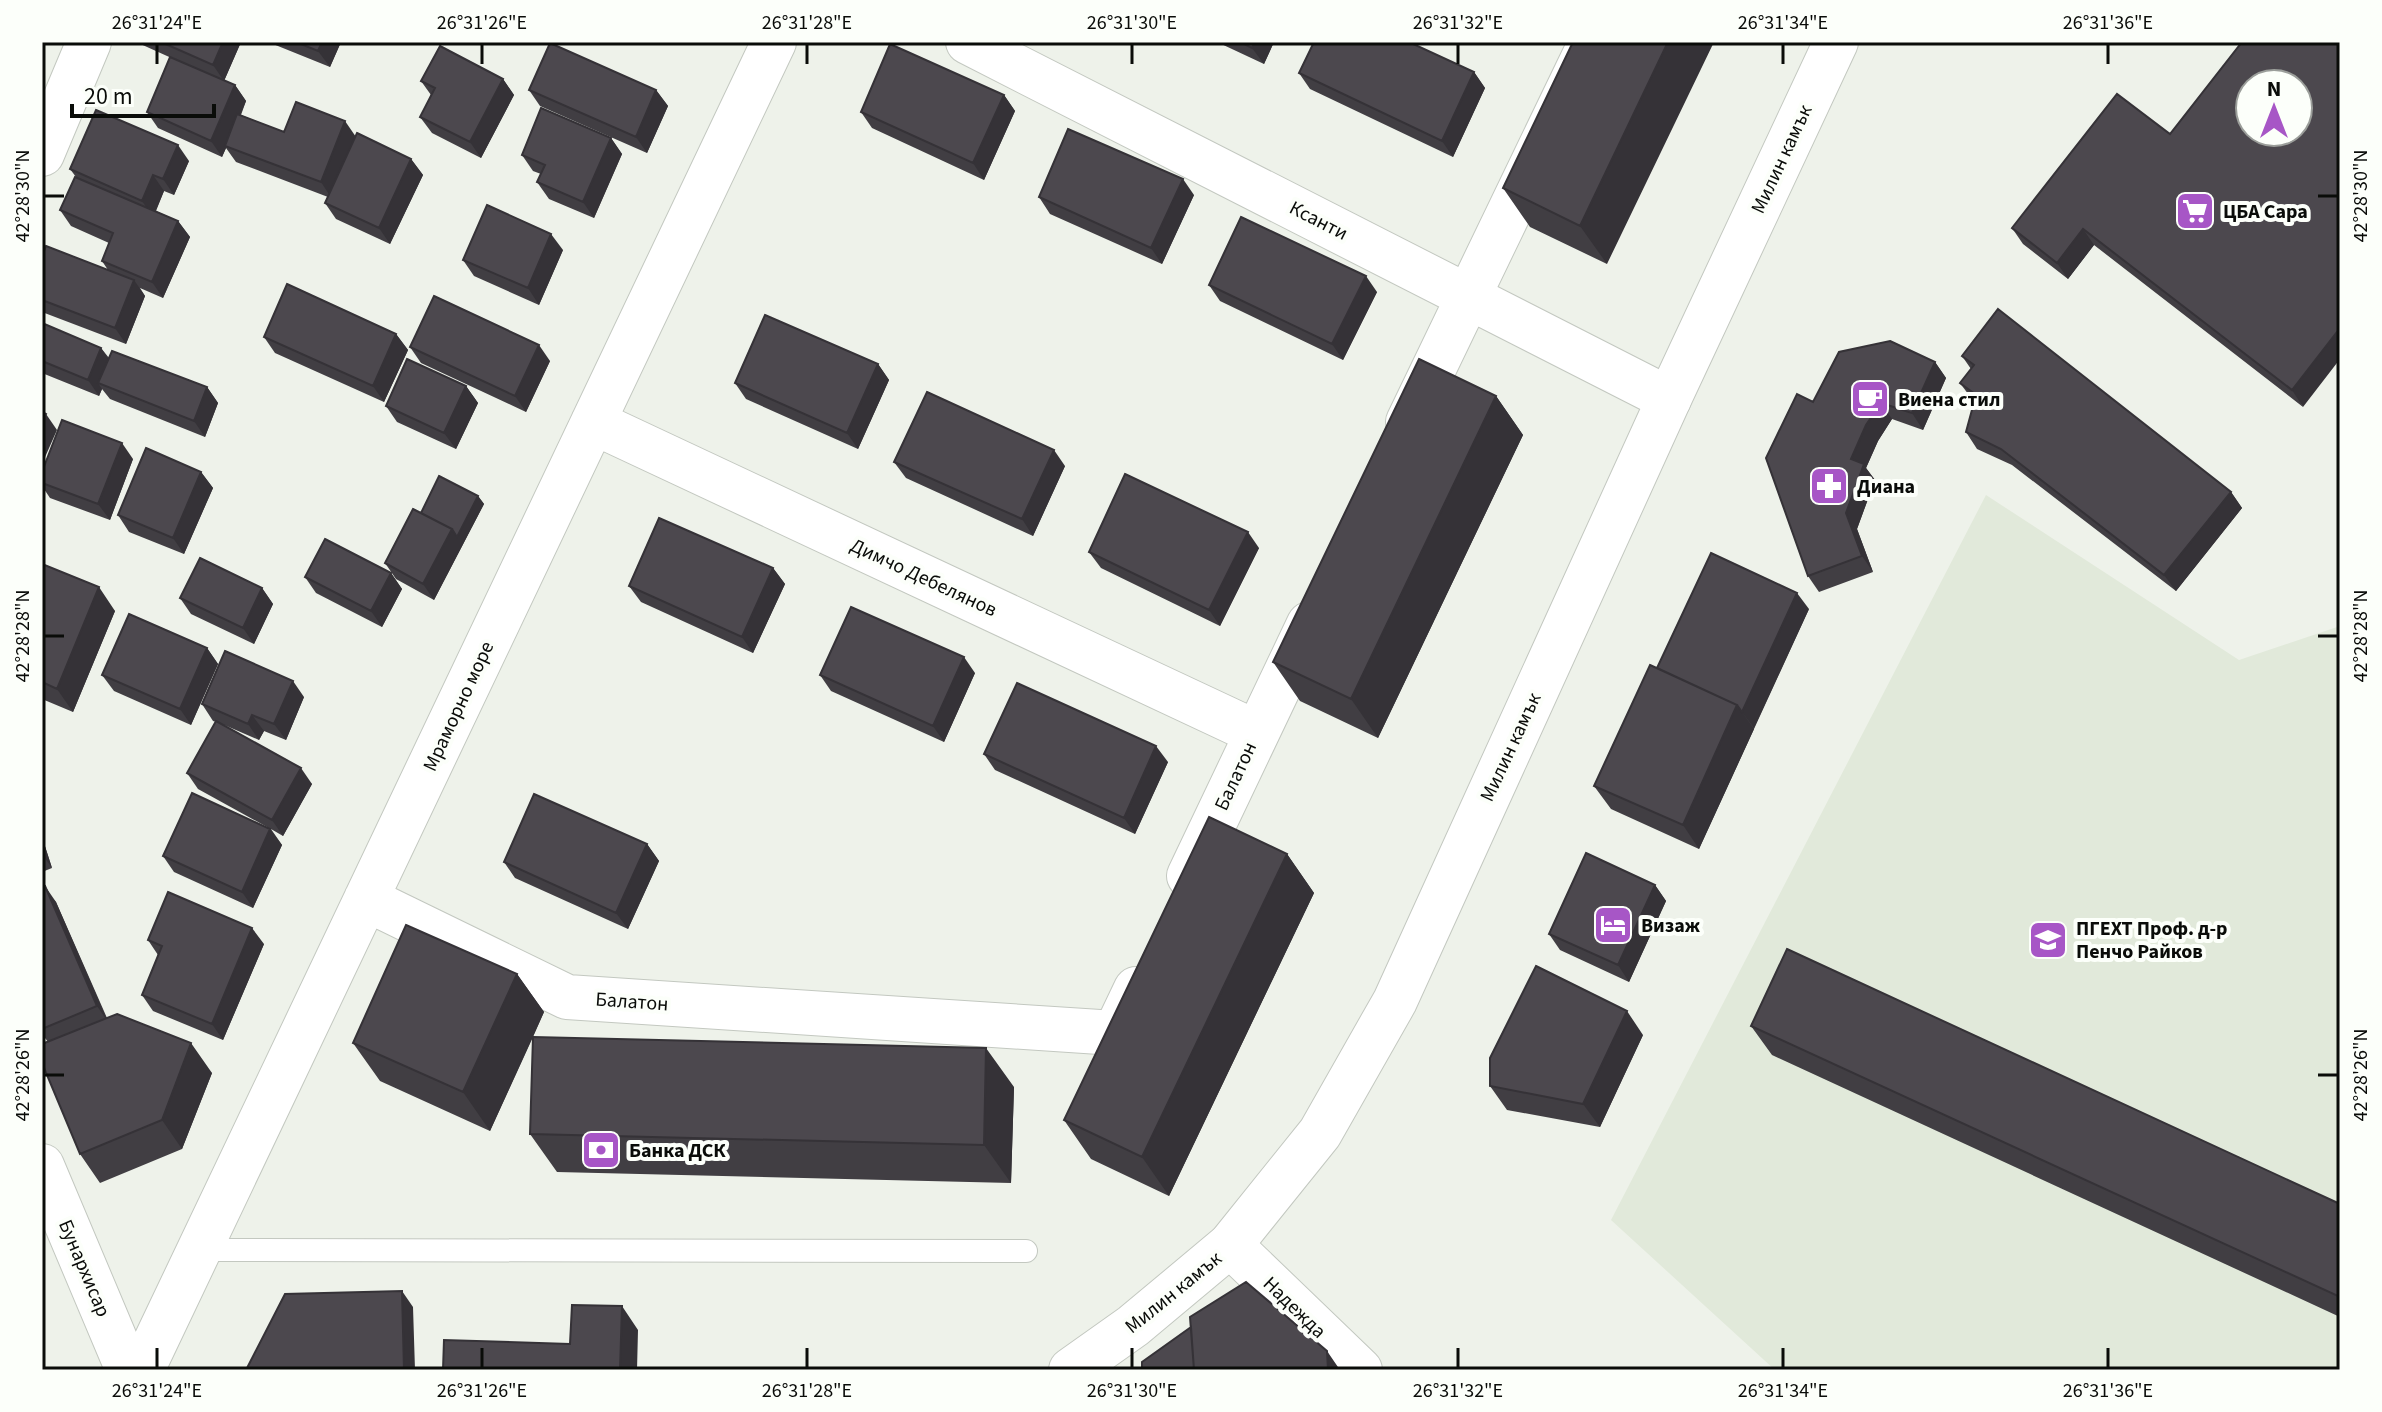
<svg xmlns="http://www.w3.org/2000/svg" width="2382" height="1412" font-family="'Source Sans 3',sans-serif">
  <rect width="100%" height="100%" fill="#eef2ea"/>
  <!-- built -->
  <path fill="#e1e9da" d="M1986 495 2239 660 2340 626V1370H1775L1611 1220Z"/>
  <g fill="none" stroke-linecap="round" stroke-linejoin="round">
    <defs>
      <path id="service" d="M199 1250 1026 1251"/>
      <path id="minor" d="M968 42 1669 399
        M42 154 89 42
        M593 422 1255 732
        M1408 422 1591 42
        M1189 876 1309 624
        M366 899 567 997 1115 1033 1136 989
        M42 1166 128 1370
        M1230 1245 1360 1370
        M142 1370 774 42"/>
      <path id="tertiary" d="M1071 1370 1133 1326 1230 1245 1320 1133 1395 1001 1669 399 1836 42"/>
    </defs>
    <!-- service casing -->
    <use href="#service" stroke="#c3c8c0" stroke-width="24"/>
    <!-- minor casing -->
    <use href="#minor" stroke="#c3c8c0" stroke-width="46"/>
    <!-- tertiary casing -->
    <use href="#tertiary" stroke="#c3c8c0" stroke-width="46"/>
    <!-- service -->
    <use href="#service" stroke="#fff" stroke-width="22"/>
    <!-- minor -->
    <use href="#minor" stroke="#fff" stroke-width="44"/>
    <!-- tertiary -->
    <use href="#tertiary" stroke="#fff" stroke-width="44"/>
  </g>
  <!-- wall -->
  <path fill="#413e43" d="M136 42H241L224 81 235 85 246 101 241 115 284 132 356 136 411 159 423 175 390 244 336 219 325 203 328 197 236 162 226 148 222 157 158 128 147 112 187 65Z
    M268 42H341L330 67Z
    M1217 42H1274L1264 64Z
    M1573 42 1607 264 1530 227 1503 188Z
    M1474 72 1485 88 1453 157 1310 89 1299 73Z
    M503 79 514 95 481 158 432 133 420 117 431 95 421 81Z
    M529 90H656L668 106 647 153 540 106Z
    M1004 95 1015 111 984 180 872 128 861 112Z
    M2170 134 2303 407 2094 245 2068 279 2023 244 2012 228Z
    M611 138 622 154 594 218 549 199 537 182 541 174 533 171 522 155Z
    M189 161 174 195 164 191 156 211 178 221 190 237 163 298 140 288 145 296 126 344 42 312V256L108 270 102 261 109 243 71 226 60 210 76 177 70 169Z
    M1194 195 1162 264 1050 214 1039 197Z
    M563 250 539 305 474 276 463 260Z
    M1209 285 1377 292 1343 360 1220 301Z
    M42 323 101 348 109 358 207 387 218 403 205 437 110 399 102 389 99 396 42 373Z
    M396 334 408 350 384 402 275 353 264 337Z
    M410 347 550 361 526 412 421 363Z
    M1962 356 2231 492 2242 508 2176 591 2012 465 1977 449 1966 432 1974 402 1960 383 1971 369Z
    M1935 362 1946 378 1923 430 1892 419 1878 441 1866 468 1875 480 1857 529 1873 572 1819 592 1808 576 1813 402Z
    M878 364 889 380 858 449 746 399 735 383Z
    M466 386 478 403 456 449 397 422 386 406Z
    M1496 396 1523 435 1378 738 1300 701 1273 662Z
    M133 459 110 520 50 498 42 486V472Z
    M894 462 1065 466 1033 536 906 478Z
    M201 472 213 488 184 554 129 532 118 515Z
    M478 496 484 504 434 600 396 579 385 563Z
    M1259 548 1220 626 1101 568 1089 552Z
    M42 564 115 611 73 712 42 699Z
    M773 568 785 584 753 653 641 602 629 586Z
    M391 573 402 589 382 627 316 593 305 577Z
    M262 588 273 604 254 644 191 614 180 598Z
    M1809 609 1699 849 1611 809 1594 786 1657 668Z
    M207 648 218 664 191 725 114 691 102 675Z
    M975 673 944 742 831 691 820 675Z
    M304 697 286 740 264 731 259 740 222 724 312 784 283 836 271 829 282 845 253 908 174 872 163 856 267 827 198 789 187 773 216 722 213 721 202 704Z
    M984 754 1168 762 1135 834 995 770Z
    M42 837 52 868 42 872Z
    M647 844 659 861 628 929 515 878 504 862Z
    M1287 854 1314 893 1169 1196 1091 1159 1064 1120Z
    M1655 885 1666 901 1629 982 1560 950 1549 934Z
    M42 887 56 902 107 1018 212 1073 182 1149 100 1183 80 1154 48 1042 42 1034Z
    M148 940 264 944 223 1040 153 1011 142 995 158 955Z
    M517 974 544 1012 533 1037 1014 1087 1011 1183 557 1172 530 1134 533 1037 490 1131 380 1081 353 1043Z
    M1751 1026 2340 1204V1317L1772 1055Z
    M1643 1035 1600 1127 1507 1110 1490 1086Z"/>
  <!-- shaded-wall -->
  <path fill="#353237" d="M223 42H241L224 81 213 65Z
    M322 42H341L330 67 318 51Z
    M1255 42H1274L1264 64 1252 48Z
    M1668 42H1714L1607 264 1580 226Z
    M1474 72 1485 88 1453 157 1442 141Z
    M503 79 514 95 481 158 470 142Z
    M235 85 246 101 227 147 225 146 226 148 222 157 211 141Z
    M656 90 668 106 647 153 636 137Z
    M1004 95 1015 111 984 180 973 163Z
    M345 121 356 137 332 199 321 182Z
    M611 138 622 154 594 218 583 202Z
    M178 145 189 161 174 195 163 179Z
    M411 159 423 175 390 244 379 228Z
    M153 175 164 191 153 217 142 201Z
    M1183 179 1194 195 1162 264 1151 248Z
    M178 221 190 237 163 298 152 282Z
    M2083 229 2094 245 2068 279 2057 263Z
    M551 234 563 250 539 305 528 288Z
    M1366 276 1377 292 1343 360 1332 344Z
    M134 280 145 296 126 344 115 328Z
    M2340 328V359L2303 407 2292 390Z
    M396 334 408 350 384 402 373 386Z
    M539 345 550 361 526 412 515 396Z
    M101 348 112 364 98 383 102 389 99 396 88 380Z
    M1935 362 1946 378 1923 430 1912 413Z
    M878 364 889 380 858 449 847 433Z
    M466 386 478 403 456 449 444 433Z
    M207 387 218 403 205 437 194 421Z
    M1496 396 1523 435 1378 738 1351 699Z
    M1881 403 1892 419 1878 441 1866 468 1875 480 1857 529 1873 572 1862 556 1846 513 1851 459 1866 425Z
    M46 414 57 430 42 464V423Z
    M122 443 133 459 110 520 98 504Z
    M1054 450 1065 466 1033 536 1022 519Z
    M201 472 213 488 184 554 173 538Z
    M2231 492 2242 508 2176 591 2164 575Z
    M478 496 484 504 434 600 423 584 452 529Z
    M1248 532 1259 548 1220 626 1209 610Z
    M773 568 785 584 753 653 742 637Z
    M391 573 402 589 382 627 371 611Z
    M99 587 115 611 73 712 57 689Z
    M262 588 273 604 254 644 243 628Z
    M1797 593 1809 609 1754 728 1742 712Z
    M207 648 218 664 191 725 180 709Z
    M964 657 975 673 944 742 933 726Z
    M293 681 304 697 286 740 274 724Z
    M1737 705 1754 729 1699 849 1683 825Z
    M252 715 264 731 259 740 248 724Z
    M1156 746 1168 762 1135 834 1124 818Z
    M301 768 312 784 283 836 272 820Z
    M270 829 282 845 253 908 242 892Z
    M42 837 52 868 42 854Z
    M647 844 659 861 628 929 616 913Z
    M1287 854 1314 893 1169 1196 1142 1157Z
    M1655 885 1666 901 1629 982 1618 965Z
    M45 886 56 902 108 1022 97 1006Z
    M252 928 264 944 223 1040 212 1024Z
    M517 974 544 1012 490 1131 463 1092Z
    M1627 1011 1643 1035 1600 1127 1583 1104Z
    M191 1043 212 1073 182 1149 162 1120Z
    M986 1048 1014 1087 1011 1183 984 1145Z
    M402 1291 413 1307 415 1370H404Z
    M622 1306 638 1330 637 1370H620Z
    M1327 1351 1340 1370H1328Z"/>
  <!-- building -->
  <path fill="#4c484e" stroke="#353237" stroke-width="2" fill-rule="evenodd" d="M161 42H223L213 65Z
    M296 42H322L318 51Z
    M1240 42H1255L1252 48Z
    M1314 42H1409L1474 72 1442 141 1299 73Z
    M1573 42H1668L1580 226 1503 188Z
    M2242 42H2340V328L2292 390 2083 229 2057 263 2012 228 2117 94 2170 134ZM2250 84H2298V132H2250Z
    M550 43 656 90 636 137 529 90Z
    M890 44 1004 95 973 163 861 112Z
    M440 46 503 79 470 142 420 117 435 88 421 81Z
    M170 57 235 85 211 141 147 112Z
    M296 102 345 121 321 182 225 146 237 114 284 132Z
    M541 108 611 138 583 202 537 182 545 165 522 155Z
    M96 110 178 145 163 179 153 175 142 201 70 169Z
    M1068 129 1183 179 1151 248 1039 197Z
    M357 133 411 159 379 228 325 203Z
    M75 177 178 221 152 282 102 261 113 233 60 210Z
    M487 205 551 234 528 288 463 260Z
    M1241 217 1366 276 1332 344 1209 285Z
    M46 246 134 280 115 328 42 300V256Z
    M287 284 396 334 373 386 264 337Z
    M434 296 539 345 515 396 410 347Z
    M1998 309 2231 492 2164 575 2001 449 1966 432 1976 395 1960 383 1974 365 1962 356Z
    M765 315 878 364 847 433 735 383Z
    M42 323 101 348 88 380 42 361Z
    M1890 341 1935 362 1912 413 1881 403 1866 425 1851 459 1864 464 1846 513 1862 556 1808 576 1766 458 1797 394 1813 402 1839 352Z
    M112 351 207 387 194 421 98 383Z
    M407 359 466 386 444 433 386 406Z
    M1419 359 1496 396 1351 699 1273 662Z
    M927 392 1054 450 1022 519 894 462Z
    M42 412 46 414 42 423Z
    M62 420 122 443 98 504 42 483V472Z
    M146 448 201 472 173 538 118 515Z
    M1125 474 1248 532 1209 610 1089 552Z
    M439 476 478 496 457 537 452 529 421 513Z
    M413 509 452 529 423 584 385 563Z
    M659 518 773 568 742 637 629 586Z
    M325 539 391 573 371 611 305 577Z
    M1711 553 1797 593 1742 712 1737 705 1657 668Z
    M200 558 262 588 243 628 180 598Z
    M42 564 99 587 57 689 42 682Z
    M851 607 964 657 933 726 820 675Z
    M129 614 207 648 180 709 102 675Z
    M225 651 293 681 274 724 252 715 248 724 202 704Z
    M1650 665 1737 705 1683 825 1594 786Z
    M1017 683 1156 746 1124 818 984 754Z
    M216 721 301 768 272 820 187 773Z
    M192 793 270 829 242 892 163 856Z
    M534 794 647 844 616 913 504 862Z
    M1209 817 1287 854 1142 1157 1064 1120Z
    M1586 853 1655 885 1618 965 1549 934Z
    M45 886 97 1006 42 1029V887Z
    M168 892 252 928 212 1024 142 995 162 946 148 940Z
    M406 925 517 974 463 1092 353 1043Z
    M1787 949 2340 1204V1297L1751 1026Z
    M1536 966 1627 1011 1583 1104 1490 1086V1058Z
    M117 1014 191 1043 162 1120 80 1154 42 1063V1044Z
    M533 1037 986 1048 984 1145 530 1134Z
    M1246 1282 1327 1351 1328 1370H1194L1190 1317Z
    M402 1291 404 1370H246L285 1294Z
    M572 1305 622 1306 620 1370H443L444 1340 570 1344Z
    M1191 1327 1194 1370H1142V1362Z"/>
  <!-- ticks -->
  <path fill="none" stroke="#0a0c09" stroke-width="3" d="M157 44V64M482 44V64M807 44V64M1132 44V64M1458 44V64M1783 44V64M2108 44V64M44 196H64M2318 196H2338M44 636H64M2318 636H2338M44 1075H64M2318 1075H2338M157 1348V1368M482 1348V1368M807 1348V1368M1132 1348V1368M1458 1348V1368M1783 1348V1368M2108 1348V1368"/>
  <!-- icons -->
  <defs>
    <symbol id="supermarket-square" viewBox="-11 -11 22 22"><rect x="-9" y="-9" width="18" height="18" rx="4" fill="#a756c6" stroke="#fcfffa"/><path d="M-6-5.5h2.5l.6 2H6L4.5 2H-2.5L-4.4-4H-6ZM-1.5 3.2a1.3 1.3 0 1 0 .1 0ZM3 3.2a1.3 1.3 0 1 0 .1 0Z" fill="#fff"/></symbol>
    <symbol id="cafe-square" viewBox="-11 -11 22 22"><rect x="-9" y="-9" width="18" height="18" rx="4" fill="#a756c6" stroke="#fcfffa"/><path d="M-5.5-4.5H6V0H3Q3 3.5 0 3.5H-2.5Q-5.5 3.5-5.5 0ZM3-3.2v2h1.7v-2ZM-6 4.5H4V6H-6Z" fill="#fff"/></symbol>
    <symbol id="pharmacy-square" viewBox="-11 -11 22 22"><rect x="-9" y="-9" width="18" height="18" rx="4" fill="#a756c6" stroke="#fcfffa"/><path d="M-2-6h4v4h4v4h-4v4h-4v-4h-4v-4h4Z" fill="#fff"/></symbol>
    <symbol id="hotel-square" viewBox="-11 -11 22 22"><rect x="-9" y="-9" width="18" height="18" rx="4" fill="#a756c6" stroke="#fcfffa"/><path d="M-6-4.5h1.5V1H6V5H4.5V3h-9V5H-6ZM-4 0a1.8 1.8 0 1 1 3.6 0ZM.5 0V-2.5h3Q6-2.5 6 0Z" fill="#fff"/></symbol>
    <symbol id="school-square" viewBox="-11 -11 22 22"><rect x="-9" y="-9" width="18" height="18" rx="4" fill="#a756c6" stroke="#fcfffa"/><path d="M0-5L7-2L0 1L-7-2ZM-4 1L0 2.5L4 1V4Q0 6-4 4Z" fill="#fff"/></symbol>
    <symbol id="bank-square" viewBox="-11 -11 22 22"><rect x="-9" y="-9" width="18" height="18" rx="4" fill="#a756c6" stroke="#fcfffa"/><path d="M-6-4H6V4H-6ZM0-2.3a2.3 2.3 0 1 0 0 4.6a2.3 2.3 0 1 0 0-4.6Z" fill="#fff"/></symbol>
  </defs>
  <g fill-rule="evenodd">
    <use href="#supermarket-square" x="2173" y="189" width="44" height="44"/>
    <use href="#cafe-square" x="1848" y="377" width="44" height="44"/>
    <use href="#pharmacy-square" x="1807" y="464" width="44" height="44"/>
    <use href="#hotel-square" x="1591" y="903" width="44" height="44"/>
    <use href="#school-square" x="2026" y="918" width="44" height="44"/>
    <use href="#bank-square" x="579" y="1128" width="44" height="44"/>
  </g>
  <g text-anchor="middle" stroke-width="8" stroke-linejoin="round" paint-order="stroke">
    <!-- street labels -->
    <g font-size="20" fill="#0a0c09" stroke="#fcfffa">
      <text transform="translate(1781 159) rotate(-65)" y="7">Милин камък</text>
      <text transform="translate(1319 220) rotate(27)" y="7">Ксанти</text>
      <text transform="translate(924 577) rotate(25)" y="7">Димчо Дебелянов</text>
      <text transform="translate(458 706) rotate(-65)" y="7">Мраморно море</text>
      <text transform="translate(1510 747) rotate(-65)" y="7">Милин камък</text>
      <text transform="translate(1235 776) rotate(-65)" y="7">Балатон</text>
      <text transform="translate(632 1001) rotate(4)" y="7">Балатон</text>
      <text transform="translate(85 1268) rotate(67)" y="7">Бунархисар</text>
      <text transform="translate(1173 1292) rotate(-39)" y="7">Милин камък</text>
      <text transform="translate(1295 1307) rotate(44)" y="7">Надежда</text>
    </g>
    <!-- poi labels -->
    <g font-size="20" font-weight="bold" fill="#0a0c09" stroke="#fcfffa" text-anchor="start">
      <text x="2223" y="218">ЦБА Сара</text>
      <text x="1898" y="406">Виена стил</text>
      <text x="1857" y="493">Диана</text>
      <text x="1641" y="932">Визаж</text>
      <text x="2076" y="935">ПГЕХТ Проф. д-р<tspan x="2076" dy="23">Пенчо Райков</tspan></text>
      <text x="629" y="1157">Банка ДСК</text>
    </g>
  </g>
  <!-- border -->
  <rect width="2382" height="1412" fill="none" stroke="#fcfffa" stroke-width="88"/>
  <!-- north arrow -->
  <g transform="translate(2274 108)"><circle r="38" fill="#fcfffa" stroke="#9b9e9a" stroke-width="2"/>
  <path d="M0-6L14 30L0 20L-14 30Z" fill="#a756c6"/>
  <text y="-12" font-size="22" font-weight="bold" text-anchor="middle" fill="#0a0c09">N</text>
  </g>
  <!-- scale -->
  <path d="M72 104v12h142v-12" fill="none" stroke="#0a0c09" stroke-width="4"/>
  <text x="84" y="104" font-size="24" fill="#0a0c09" stroke="#fcfffa" stroke-width="6" paint-order="stroke">20 m</text>
  <rect x="44" y="44" width="2294" height="1324" fill="none" stroke="#0a0c09" stroke-width="3"/>
  <g font-size="20" text-anchor="middle" fill="#0a0c09">
    <text x="157" y="29">26°31'24"E</text>
    <text x="482" y="29">26°31'26"E</text>
    <text x="807" y="29">26°31'28"E</text>
    <text x="1132" y="29">26°31'30"E</text>
    <text x="1458" y="29">26°31'32"E</text>
    <text x="1783" y="29">26°31'34"E</text>
    <text x="2108" y="29">26°31'36"E</text>
    <text transform="translate(22 196) rotate(-90)" y="7">42°28'30"N</text>
    <text transform="translate(2360 196) rotate(-90)" y="7">42°28'30"N</text>
    <text transform="translate(22 636) rotate(-90)" y="7">42°28'28"N</text>
    <text transform="translate(2360 636) rotate(-90)" y="7">42°28'28"N</text>
    <text transform="translate(22 1075) rotate(-90)" y="7">42°28'26"N</text>
    <text transform="translate(2360 1075) rotate(-90)" y="7">42°28'26"N</text>
    <text x="157" y="1397">26°31'24"E</text>
    <text x="482" y="1397">26°31'26"E</text>
    <text x="807" y="1397">26°31'28"E</text>
    <text x="1132" y="1397">26°31'30"E</text>
    <text x="1458" y="1397">26°31'32"E</text>
    <text x="1783" y="1397">26°31'34"E</text>
    <text x="2108" y="1397">26°31'36"E</text>
  </g>
</svg>
